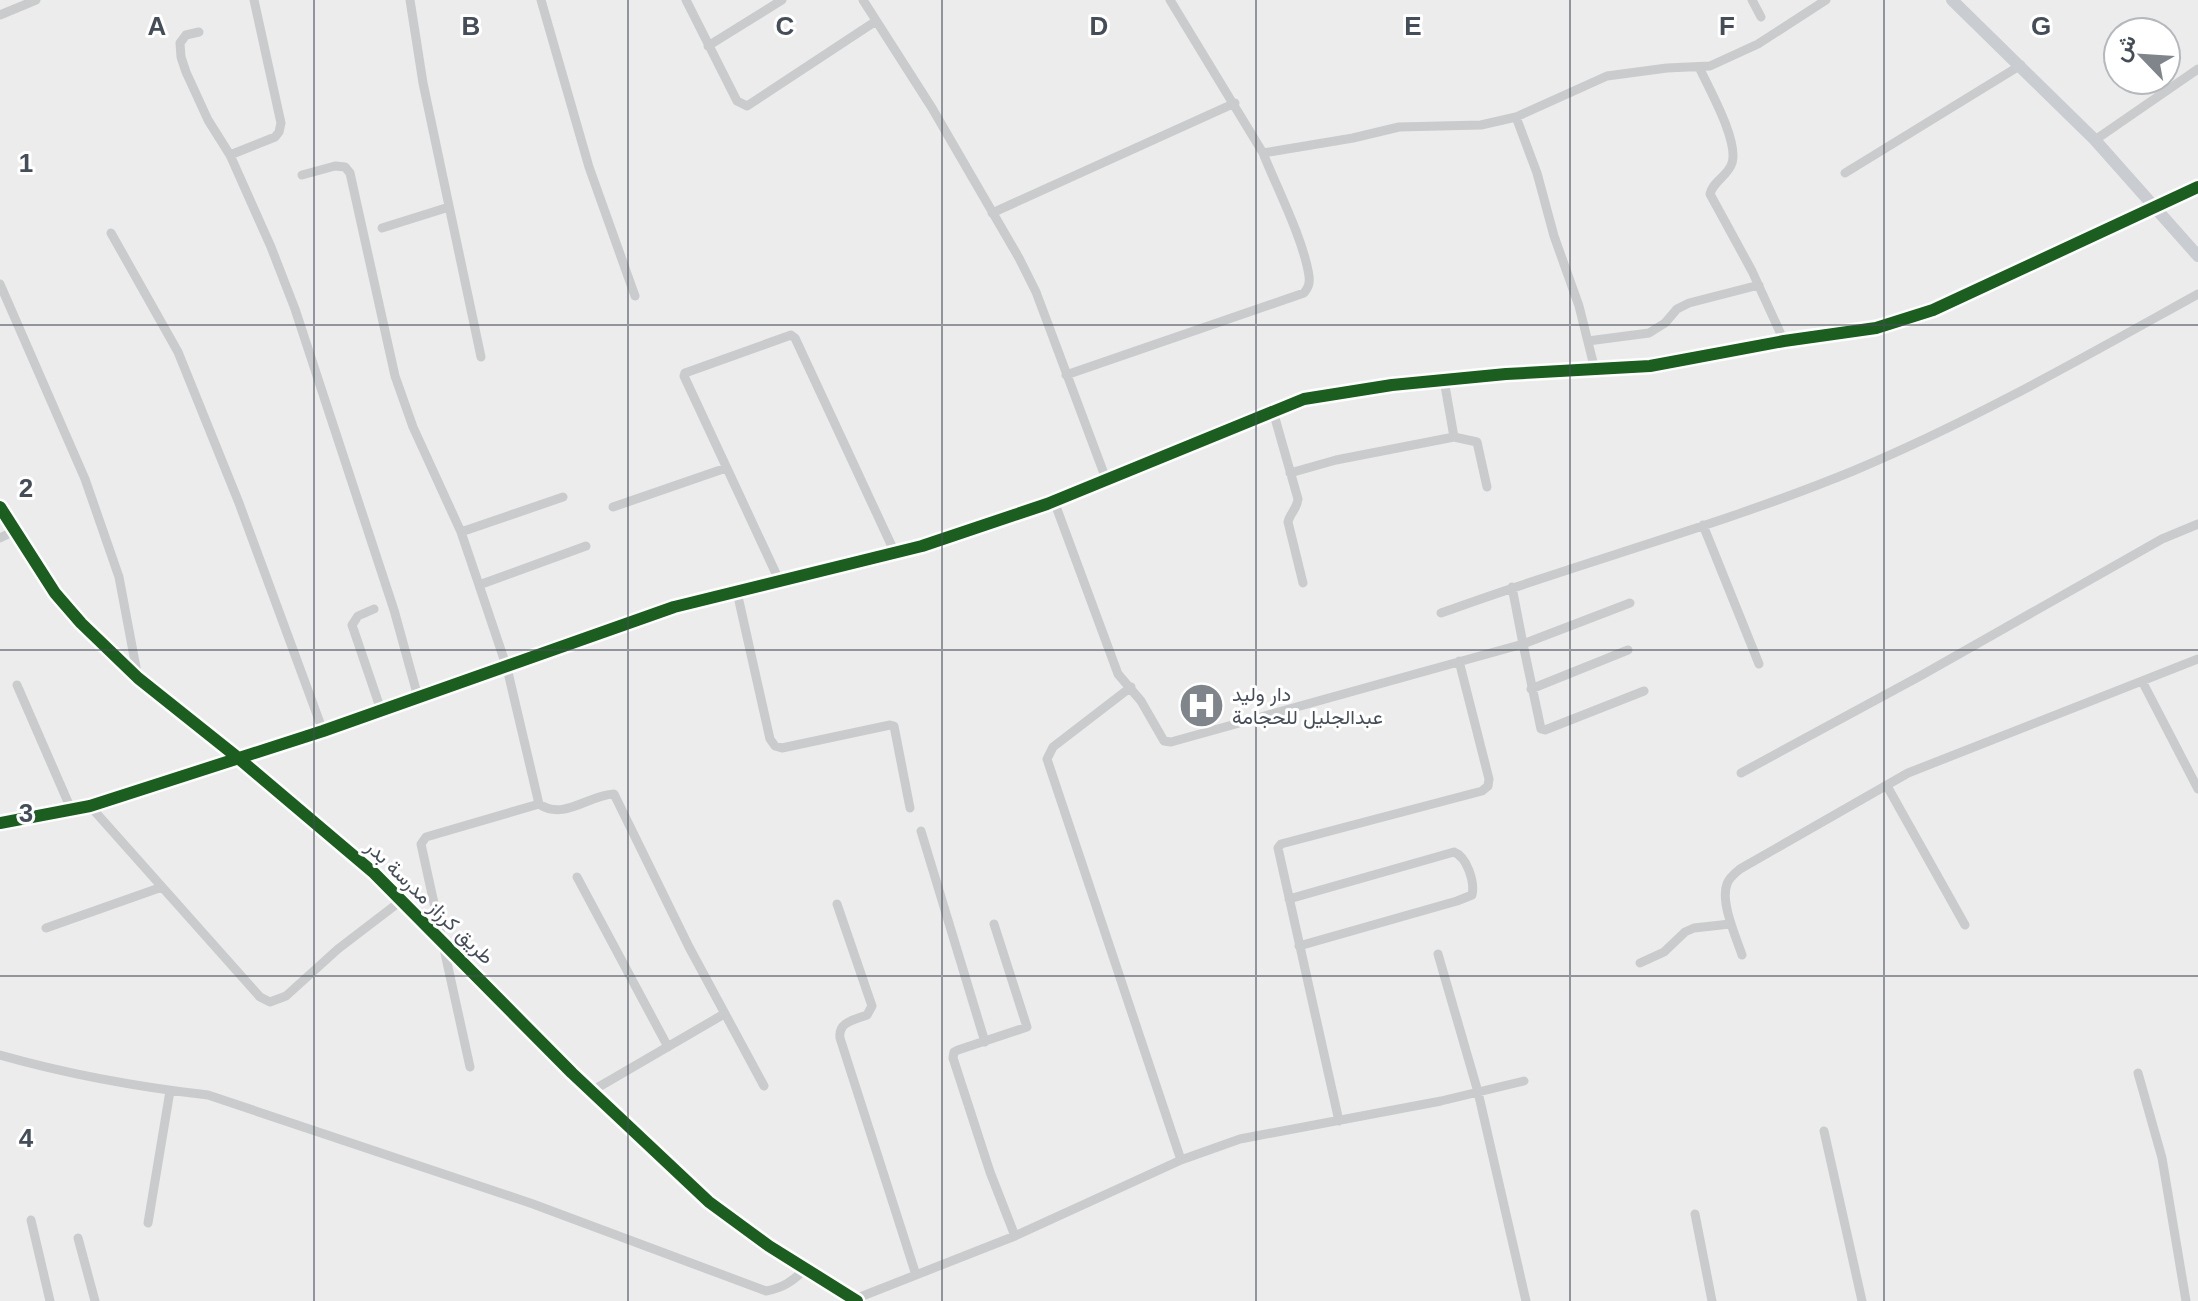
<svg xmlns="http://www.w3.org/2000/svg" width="2198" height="1301" font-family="Arial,Vazirmatn,sans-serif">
  <rect width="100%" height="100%" fill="#edecec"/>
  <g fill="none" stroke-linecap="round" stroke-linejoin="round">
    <!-- minor -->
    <path stroke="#c9cbcd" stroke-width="9" d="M410 0 423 83 481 357
      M541 0 589 167 635 296
      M686 0 737 101 747 106 876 21
      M863 0 932 108 1019 258 1036 292 1106 479
      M1170 0 1263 153 1353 138 1399 127 1481 125 1516 117 1607 76 1667 68 1710 66 1758 44 1826 0
      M1752 0 1761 17
      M0 15 36 0
      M199 32 186 35 180 43 181 57 186 72 208 120 230 155 271 247 295 309 394 610 418 697
      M708 46 782 0
      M1699 67C1709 89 1739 141 1732 163 1728 176 1713 181 1710 194L1752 271 1784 341
      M1516 117 1537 173 1554 236 1579 306 1595 370
      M2095 140 2198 69
      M230 155 275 137 279 132 281 123 254 0
      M1845 173 2021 65
      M302 175 335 166 345 167 350 173 395 376 413 427 461 532 479 585 507 668 539 804
      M992 213 1235 103
      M382 228 449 207
      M111 233 178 352 239 503 323 731
      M0 284 85 479 119 577 138 678
      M1588 341 1649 333 1665 323 1677 309 1689 303 1759 285
      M1066 375 1304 293C1308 288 1310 284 1309 276 1304 241 1277 188 1263 153
      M1444 380 1454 437 1477 442 1487 487
      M1273 411 1298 499C1297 509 1290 513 1288 522L1303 583
      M1290 473 1336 460 1454 437
      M1054 501 1118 674 1141 701 1164 741 1171 742 1523 644 1512 587
      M613 507 726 468
      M1703 525 1759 664
      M461 532 563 497
      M0 538 14 531
      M779 580 684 376 685 373 791 335 795 338 895 553
      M479 585 586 546
      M737 592 770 739 775 746 782 748 890 725 894 726 910 808
      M1630 603 1523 644 1541 729 1545 730 1644 691
      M374 609 358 616 352 625 381 710
      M1441 613C1578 563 1719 526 1853 471 1973 421 2086 356 2198 294
      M2142 681 2198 789
      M17 685 71 809
      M1131 687 1053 747 1047 759 1181 1160
      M1531 689 1628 650
      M1741 773 1922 675 2162 539 2198 524
      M1887 786 1965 925
      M90 806 260 997 270 1002 286 996 338 949 402 900
      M0 823 90 806 323 731 674 607 922 546 1047 504 1304 399 1392 385 1506 374 1650 366 1784 341 1876 328 1933 310 2198 187
      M921 831 985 1042
      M577 877 668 1047
      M1289 899 1454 852C1467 857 1475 882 1472 895L1457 901 1299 946
      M837 904 872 1006 867 1015C854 1020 838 1022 840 1038L916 1275
      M994 924 1027 1027 958 1050 954 1052 953 1058 990 1172 1015 1236
      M46 928 162 887
      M1438 954 1478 1092 1526 1301
      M1742 955C1736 937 1720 902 1727 884 1729 878 1735 873 1740 869L1908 773 2198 659
      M1640 963 1664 952 1685 932 1694 928 1730 924
      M0 1055C67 1074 139 1087 208 1095L533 1204 766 1291C783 1288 793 1281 805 1269
      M470 1067 421 844 426 837 539 804C564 821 588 795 614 794L689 947 764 1086
      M2138 1073 2162 1158 2186 1301
      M590 1092 724 1014
      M1339 1121 1278 848 1281 844 1482 791 1488 786 1489 779 1459 661
      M1824 1131 1862 1301
      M1695 1214 1712 1301
      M31 1220 50 1301
      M148 1223 170 1091
      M78 1238 95 1301
      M855 1299 1015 1236 1181 1160 1240 1139 1441 1101 1524 1081"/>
    <!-- tertiary -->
    <path stroke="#c9cbcd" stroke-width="11" d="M0 507 55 593 81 623 138 678 237 757 374 873 572 1073 709 1202 769 1246 857 1301"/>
    <!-- secondary -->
    <path stroke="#c9ccd0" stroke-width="12" d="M1952 0 2095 140 2198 256"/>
    <defs>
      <path id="cycleway" d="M0 507 55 593 81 623 138 678 237 757 374 873 572 1073 709 1202 769 1246 857 1301
        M0 823 90 806 323 731 674 607 922 546 1047 504 1304 399 1392 385 1506 374 1650 366 1784 341 1876 328 1933 310 2198 187"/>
    </defs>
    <!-- cycleway casing -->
    <use href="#cycleway" stroke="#fff" stroke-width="17"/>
    <!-- cycleway -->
    <use href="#cycleway" stroke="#1b5e20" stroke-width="12"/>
  </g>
  <!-- grid -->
  <path fill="none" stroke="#454d58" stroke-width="2" stroke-opacity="0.55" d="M314 0V1301M628 0V1301M942 0V1301M1256 0V1301M1570 0V1301M1884 0V1301M0 325H2198M0 650H2198M0 976H2198"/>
  <!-- icons -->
  <defs>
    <symbol id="hospital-disc" viewBox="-11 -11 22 22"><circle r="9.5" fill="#80858c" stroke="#fff"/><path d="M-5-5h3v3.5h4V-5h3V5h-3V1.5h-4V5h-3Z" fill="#fff"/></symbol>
  </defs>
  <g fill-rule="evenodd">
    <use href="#hospital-disc" x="1176" y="680" width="51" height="51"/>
  </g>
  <g text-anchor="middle" stroke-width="6" stroke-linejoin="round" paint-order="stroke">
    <!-- poi labels -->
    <g font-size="20" fill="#454d58" stroke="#fff" text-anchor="start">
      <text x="1232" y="701">دار وليد<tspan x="1232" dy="23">عبدالجليل للحجامة</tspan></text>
    </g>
    <!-- street labels -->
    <g font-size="20" fill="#454d58" stroke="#fff">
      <text transform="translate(430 902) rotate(44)" y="7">طريق كرزاز مدرسة بدر</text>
    </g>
  </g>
  <g font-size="26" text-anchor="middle" font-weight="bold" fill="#454d58" stroke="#fff" stroke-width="6" stroke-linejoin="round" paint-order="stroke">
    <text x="157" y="35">A</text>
    <text x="471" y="35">B</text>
    <text x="785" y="35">C</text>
    <text x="1099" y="35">D</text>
    <text x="1413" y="35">E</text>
    <text x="1727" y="35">F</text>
    <text x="2041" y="35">G</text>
    <text x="26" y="172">1</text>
    <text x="26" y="497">2</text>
    <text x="26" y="822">3</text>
    <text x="26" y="1147">4</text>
  </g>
  <!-- north arrow -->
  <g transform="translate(2142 56) rotate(295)"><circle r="38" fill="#ffffff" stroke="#b5b8bc" stroke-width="2"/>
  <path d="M0-6L14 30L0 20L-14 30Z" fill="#80858c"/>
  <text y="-12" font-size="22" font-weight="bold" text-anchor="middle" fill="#454d58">ش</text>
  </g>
</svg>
